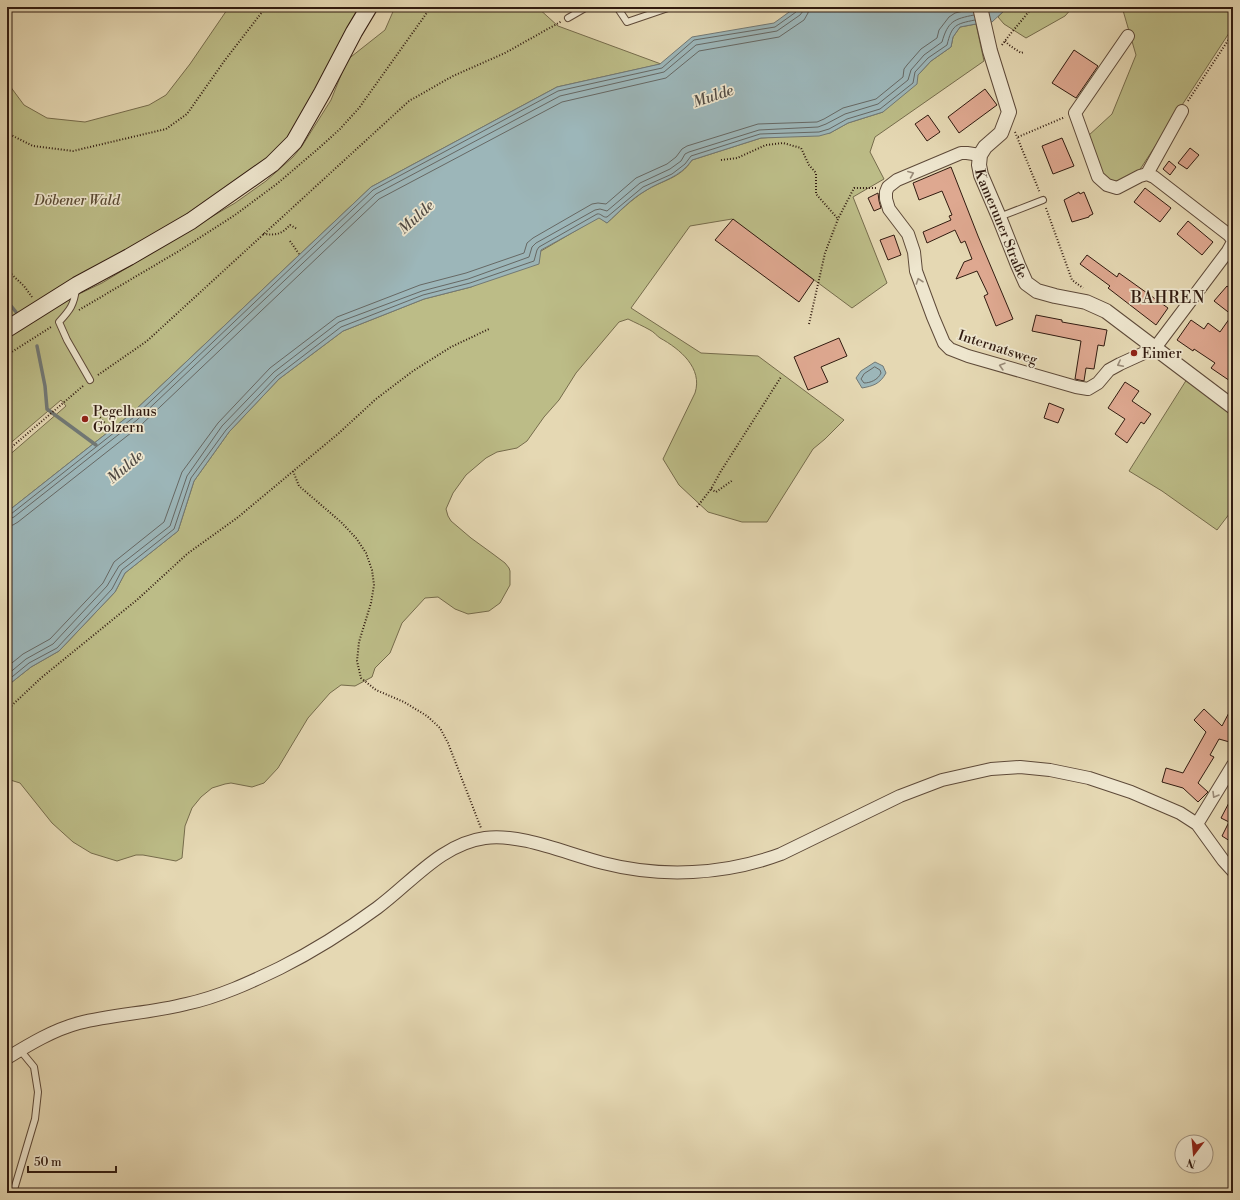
<svg xmlns="http://www.w3.org/2000/svg" width="1240" height="1200" font-family="'Libre Bodoni',serif">
  <rect width="100%" height="100%" fill="#e5d8b3"/>
  <filter id="stains"><feTurbulence type="fractalNoise" baseFrequency=".005" numOctaves="4"/><feColorMatrix values="0 0 0 0 .2 0 0 0 0 .09 0 0 0 0 .02 0 0 0 .5 -.17"/></filter>
  <radialGradient id="worn" r=".72"><stop offset=".6" stop-color="#630" stop-opacity="0"/><stop offset="1" stop-color="#630" stop-opacity=".3"/></radialGradient>
  <!-- green -->
  <path fill="#bcbc87" stroke="#766c4c" d="M229 7H361L293 134 274 155 176 225 7 322V82L24 105 47 118 85 122 149 105 166 95 190 64Z
    M395 7H537L558 26 661 64 557 87 371 187 131 414 7 512V457L66 406 61 400 7 446V338L62 302 102 283 201 223 235 203 266 181 293 157 302 146 331 100 347 60 385 30Z
    M1008 7H1073L1065 16 1026 38 1004 24 998 17Z
    M1122 7H1233V27L1137 174 1120 181H1109L1100 171 1088 136 1112 114 1136 55Z
    M976 24 984 61 875 137 870 152 884 179 853 197 887 283 852 308 732 219 690 226 631 308 701 353 758 356 844 420 825 439 813 449 767 522H742L708 512 679 485 663 459 695 393C703 368 680 349 660 338 657 336 654 332 650 330 643 326 636 323 628 319L619 322 576 373 559 400 544 417 527 441 517 448 497 452 486 458 466 475 453 493 446 509 448 516 451 521 471 538 493 554 505 563 509 568 510 571V585L500 603 489 611 468 614 455 609 438 597 425 598 402 623 390 653 375 668 372 677 355 686 341 685 330 693 308 718 278 768 264 783 252 787 231 783 225 784 212 788 201 797 192 808 185 826 182 858 176 861 143 855H136L117 861 91 853 73 842 52 823 20 783 7 779V686L31 667 59 651 115 592 125 573 178 531 194 481 229 432 279 379 343 331 424 299 471 287 541 251 599 217 607 223C619 212 632 199 645 191 662 180 680 179 692 160L761 138 830 133 848 123 883 112 931 61 951 47 953 37 960 27Z
    M1187 379 1233 414V509L1217 530 1162 491 1129 471Z"/>
  <!-- water -->
  <path fill="#9cb6b9" stroke="#717875" d="M796 7H1008L992 22 976 24 960 27 953 37 951 47 931 61 918 75 917 84 883 112 848 123 830 133 819 136 761 138 692 160C680 178 662 180 645 191 631 199 619 212 607 223L599 218 541 250 539 264 471 287 424 299 343 331 279 379 229 432 194 481 178 531 125 573 115 592 59 651 31 667 7 686V512L131 414 371 187 557 87 660 64 692 37 774 23Z
    M875 362 883 366 886 373C880 384 873 386 862 388L856 378 861 371Z"/>
  <g fill="none" stroke-linecap="round" stroke-linejoin="round">
    <!-- shore -->
    <path stroke="#666864" stroke-width="1" d="M875 367 880 370 881 373C878 380 870 383 864 383L861 379 864 374Z
      M7 515 11 514 134 417 373 190 558 91 662 68 694 40 775 27 796 12 798 7
      M7 520 14 517 137 420 376 194 560 96 664 72 696 45 777 31 800 15 803 11V7
      M7 526 13 525 18 522 141 425 379 199 562 102 666 78 699 51 779 37 804 20 808 13 809 7
      M7 667 23 654 50 639 103 583 114 562 164 522 182 472 218 423 270 368 337 317 420 285 466 273 524 253 527 243 533 238 592 204 598 203 606 204 636 178 667 164 676 157 682 149 687 146 758 124 817 122 824 119 843 108 876 99 903 77 904 69 907 65 921 49 937 38 939 30 949 17 955 13 972 9
      M7 675 26 659 53 644 107 586 119 566 170 526 187 476 222 426 274 372 339 322 422 291 468 279 529 257 532 247 536 243 595 210 600 209 607 211 640 183 670 169 681 161 685 154 689 152 759 130 818 127 826 124 845 114 878 104 908 80 911 70 924 55 942 42C948 21 954 19 974 15
      M7 681 29 663 57 648 112 589 122 570 174 529 191 478 226 430 277 376 341 327 423 295 470 283 534 261 537 250 539 247 597 214C601 213 603 218 607 217L643 187 672 174 685 164 691 156 760 134 819 132 829 129 847 119 880 109 913 83 915 72 928 58 947 45C952 25 955 24 975 20"/>
    <!-- stream -->
    <path stroke="#717875" stroke-width="3.5" d="M7 301 16 312
      M37 346 45 386 47 409 96 445"/>
  </g>
  <!-- building -->
  <path fill="#dea890" stroke="#311b10" d="M1074 50 1098 66 1076 98 1052 83Z
    M985 89 997 105 959 133 948 117Z
    M928 115 940 132 927 141 915 124Z
    M1062 138 1074 166 1053 174 1042 146Z
    M1190 148 1199 155 1187 169 1178 163Z
    M1169 161 1176 167 1170 175 1163 169Z
    M951 167 978 236 1013 319 996 326 984 296 988 294 977 271 956 279 964 262 972 259 965 241 961 243 955 230 927 243 923 232 951 220 949 216 952 215 942 191 919 200 913 183Z
    M1145 188 1171 208 1160 222 1134 202Z
    M1079 192 1080 194 1084 192 1093 214 1089 216V217L1072 222 1064 200Z
    M878 193 879 201 881 208 874 211 868 198Z
    M733 219 814 280 799 302 715 240Z
    M1188 221 1213 242 1202 255 1177 234Z
    M894 235 901 255 888 260 880 240Z
    M1087 255 1117 277 1119 273 1168 308 1156 325 1108 288 1110 286 1080 264Z
    M1227 286 1233 291V383L1211 368 1215 363 1194 349 1193 351 1177 340 1191 320 1204 329 1208 323 1220 332 1232 315 1214 301Z
    M1036 315 1062 320V322L1107 330 1104 346 1098 345 1094 369 1086 368 1084 381 1075 379 1081 341 1032 331Z
    M839 338 847 356 821 367 828 382 808 390 794 357Z
    M1125 382 1139 391 1132 401 1151 414 1144 424 1141 422 1127 443 1115 434 1125 419 1108 408Z
    M1049 403 1064 409 1058 423 1044 418Z
    M1233 705V743L1219 739 1210 755 1214 757 1198 783 1208 792 1198 802 1183 788 1162 782 1166 768 1183 773 1206 732 1194 720 1204 709 1222 726Z
    M1233 795V843L1222 836 1229 822 1221 818Z"/>
  <g fill="none" stroke-linecap="round" stroke-linejoin="round">
    <defs>
      <path id="service" d="M617 7 627 22 671 7
        M568 18 587 7
        M999 217 1043 200
        M76 289C74 305 70 310 59 322L67 340 90 380
        M13 1193 35 1119 38 1092 34 1067 20 1050"/>
      <path id="minor" d="M1128 36 1075 113 1098 177 1107 185 1117 188 1140 176 1147 174 1182 111
        M980 155 967 153H961L897 180 888 187 886 192V199L889 209 908 234 914 252 916 271 933 317 944 343 950 349 968 356 1076 387 1088 389 1098 383 1109 370 1120 364 1155 348 1228 251 1233 242
        M1147 174 1154 177 1229 235 1232 239 1233 242
        M1197 824 1233 765
        M7 1058C30 1044 53 1030 79 1023 114 1014 151 1013 186 1004 219 997 251 982 280 968 314 951 347 930 377 908 411 883 441 844 485 838 521 833 567 854 603 863 661 878 725 875 781 854L900 796 942 780 991 769 1020 767 1050 770 1089 778 1131 792 1180 813 1197 824 1223 860 1233 871"/>
      <g id="tertiary">
        <path id="s1" d="M980 7 990 51 1009 112 1001 133 985 147 980 155 979 165 981 175 999 217 1018 265 1026 283 1037 291 1055 296 1086 302 1106 311 1233 407"/>
      </g>
      <path id="secondary" d="M7 329 77 285 129 257 191 221 272 164 294 142 322 93 354 32 369 7"/>
    </defs>
    <!-- service casing -->
    <use href="#service" stroke="#5e4a39" stroke-width="8"/>
    <!-- minor casing -->
    <use href="#minor" stroke="#5e4a39" stroke-width="14"/>
    <!-- tertiary casing -->
    <use href="#tertiary" stroke="#5e4a39" stroke-width="16"/>
    <!-- secondary casing -->
    <use href="#secondary" stroke="#311b10" stroke-width="18"/>
    <!-- path -->
    <path stroke="#311b10" stroke-width="2" stroke-dasharray="1 2" stroke-linecap="butt" d="M1005 41 1009 45 1021 53 1024 52
      M1002 45C1011 32 1023 20 1032 7
      M1188 101 1233 33
      M1015 132 1040 193
      M7 133 33 146 73 151 166 129 187 114 225 60 266 7
      M1018 137 1065 117
      M721 160 737 158 766 145 783 143 801 148 809 165 816 173V194L838 219
      M1046 208 1072 280 1083 288
      M263 234C276 235 281 235 290 225L297 229
      M290 241 299 254
      M7 270 24 286 32 297
      M79 310 179 251 235 215 278 183 319 148 340 129 359 108 431 7
      M809 324 825 253 838 219 854 188H876
      M7 355 51 327
      M98 375 147 341 409 101 453 76 505 53 562 21
      M98 415 111 430
      M7 451 83 386
      M293 471 299 486 341 522 356 538 366 553 372 570 374 585 371 603 359 642 357 661 361 678 376 690 404 702 427 716 440 728 448 743 481 828
      M711 489 716 492 733 480
      M697 507 711 489 721 471 781 377
      M7 710 41 678 138 599 187 554 237 518 339 433 376 399 413 371 451 347 489 329
      M1231 1193 1233 1172"/>
    <!-- service -->
    <use href="#service" stroke="#eee6ce" stroke-width="6"/>
    <!-- minor -->
    <use href="#minor" stroke="#eee6ce" stroke-width="12"/>
    <!-- tertiary -->
    <use href="#tertiary" stroke="#eee6ce" stroke-width="14"/>
    <!-- secondary -->
    <use href="#secondary" stroke="#eee6ce" stroke-width="16"/>
  </g>
  <!-- one-way arrows -->
  <defs><path id="oneway-chevron" d="M-2-3.5L2.5 0L-2 3.5" fill="none" stroke-width="1.6" stroke-linecap="round" stroke-linejoin="round"/></defs>
  <g stroke="#998b78">
    <use href="#oneway-chevron" transform="translate(911 174) rotate(-22)"/>
    <use href="#oneway-chevron" transform="translate(919 281) rotate(-109)"/>
    <use href="#oneway-chevron" transform="translate(1120 364) rotate(153)"/>
    <use href="#oneway-chevron" transform="translate(1002 366) rotate(-164)"/>
    <use href="#oneway-chevron" transform="translate(1215 795) rotate(121)"/>
  </g>
  <!-- markers -->
  <g fill="#8f2418" stroke="#eee6ce" stroke-width="1.5">
    <circle cx="1134" cy="353" r="4"/>
    <circle cx="85" cy="419" r="4"/>
  </g>
  <g text-anchor="middle" stroke-width="3.5" stroke-linejoin="round" paint-order="stroke">
    <!-- park labels -->
    <g font-size="14" font-style="italic" fill="#5b4b34" stroke="#eee6ce">
      <text x="77" y="205">Döbener Wald</text>
    </g>
    <!-- street labels -->
    <g font-size="14" fill="#311b10" stroke="#eee6ce">
      <text dy="5" stroke="none"><textPath href="#s1" startOffset="235">Kameruner Straße</textPath></text>
      <text transform="translate(998 347) rotate(18)" y="5">Internatsweg</text>
    </g>
    <!-- poi labels -->
    <g font-size="14" fill="#311b10" stroke="#eee6ce" text-anchor="start">
      <text x="1142" y="358">Eimer</text>
      <text x="93" y="416">Pegelhaus<tspan x="93" dy="16">Golzern</tspan></text>
    </g>
    <!-- water labels -->
    <g font-size="15" font-style="italic" fill="#514a43" stroke="#eee6ce">
      <text transform="translate(713 96) rotate(-19)" y="5">Mulde</text>
      <text transform="translate(416 217) rotate(-42)" y="5">Mulde</text>
      <text transform="translate(125 467) rotate(-40)" y="5">Mulde</text>
    </g>
    <!-- quarter labels -->
    <g font-size="16" letter-spacing="1" fill="#311b10" stroke="#eee6ce">
      <text x="1168" y="303">BAHREN</text>
    </g>
  </g>
  <!-- margin -->
  <rect width="1240" height="1200" fill="none" stroke="#e5d8b3" stroke-width="24"/>
  <rect x="8" y="8" width="1224" height="1184" fill="none" stroke="#311b10" stroke-width="2"/>
  <rect x="12" y="12" width="1216" height="1176" fill="none" stroke="#311b10"/>
  <!-- north arrow -->
  <g transform="translate(1194 1154) rotate(196)"><circle r="19" fill="#eee6ce" stroke="#a29582"/>
  <path d="M0-3L7 15L0 10L-7 15Z" fill="#8f2418"/>
  <text y="-6" font-size="11" font-weight="bold" text-anchor="middle" fill="#311b10">N</text>
  </g>
  <!-- scale -->
  <path d="M28 1166v6h88v-6" fill="none" stroke="#311b10" stroke-width="2"/>
  <text x="34" y="1166" font-size="12" fill="#311b10" stroke="#eee6ce" stroke-width="3" paint-order="stroke">50 m</text>
  <rect width="100%" height="100%" filter="url(#stains)"/>
  <rect width="100%" height="100%" fill="url(#worn)"/>
</svg>
